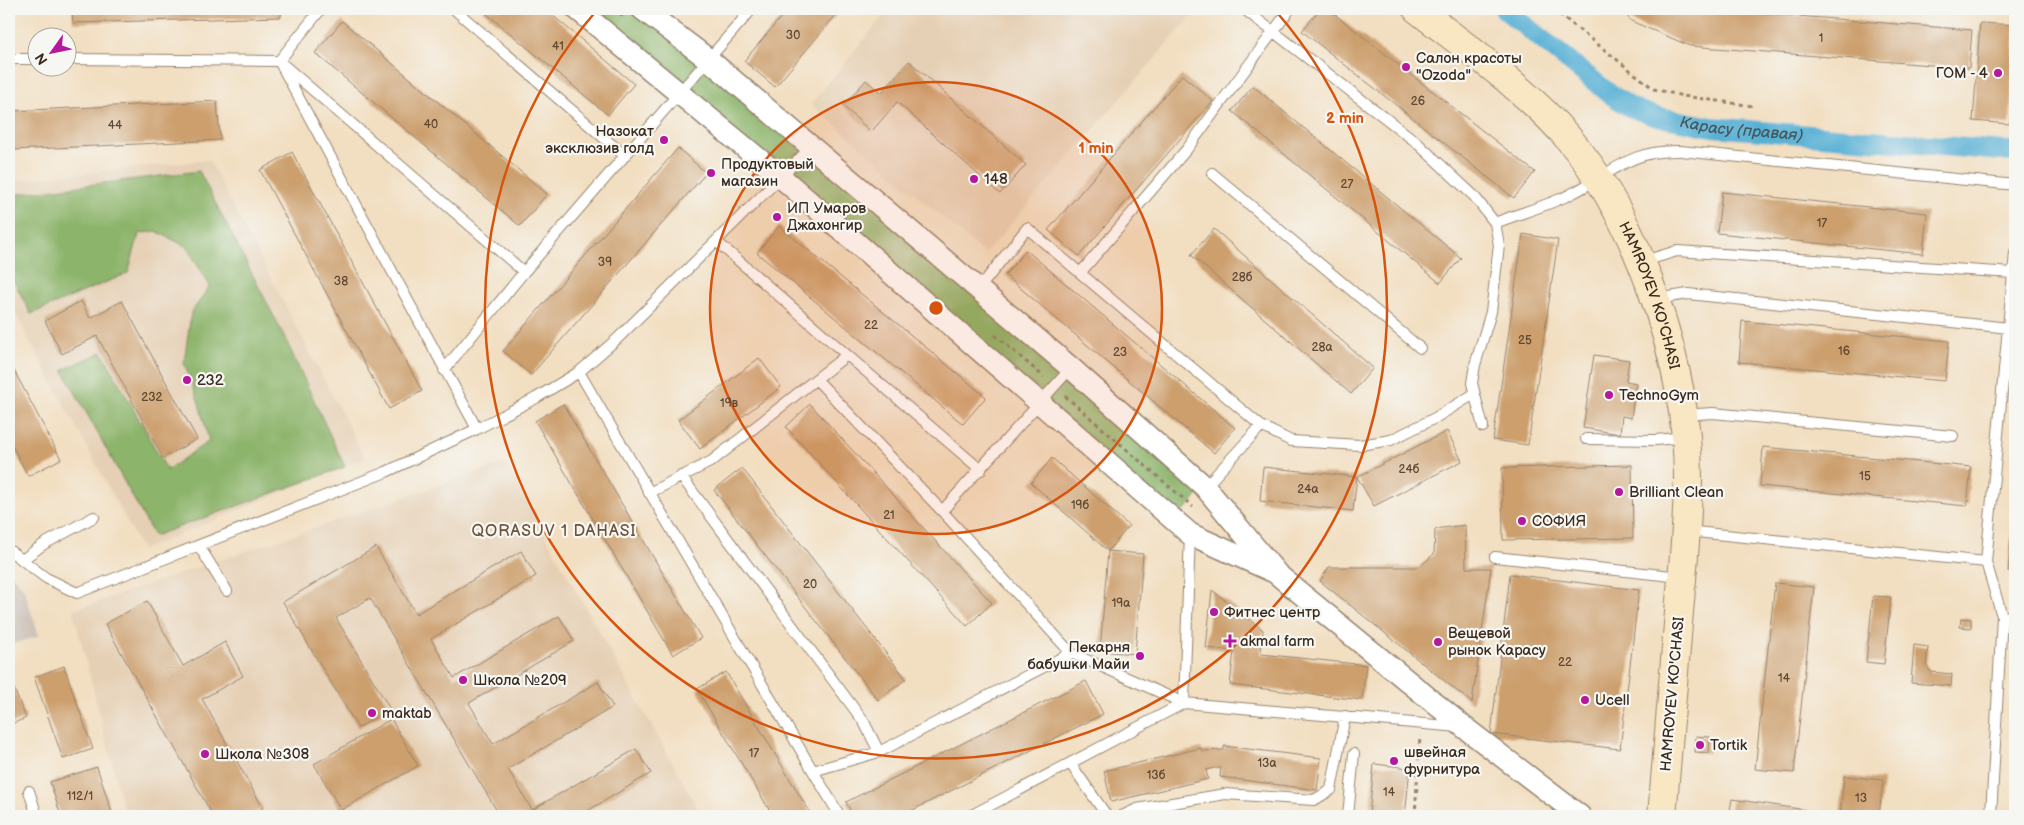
<svg xmlns="http://www.w3.org/2000/svg" width="2024" height="825" font-family="'Balsamiq Sans',sans-serif">
  <rect width="100%" height="100%" fill="#f6f6f2"/>
  <filter id="ink" filterUnits="userSpaceOnUse"><feTurbulence type="fractalNoise" baseFrequency=".02" numOctaves="2"/><feDisplacementMap in="SourceGraphic" scale="10" xChannelSelector="R" yChannelSelector="G"/><feConvolveMatrix kernelMatrix="1 2 1 2 8 2 1 2 1" color-interpolation-filters="sRGB"/></filter>
  <filter id="wash" filterUnits="userSpaceOnUse"><feTurbulence type="fractalNoise" baseFrequency=".0096" numOctaves="4" result="noise"/><feDisplacementMap in="SourceGraphic" scale="20" xChannelSelector="R" yChannelSelector="G"/><feGaussianBlur stdDeviation="1.12" result="paint"/><feColorMatrix in="noise" values="0 0 0 0 0 0 0 0 0 0 0 0 0 0 0 0 0 1.4 0 .05"/><feComposite in="paint" operator="in"/></filter>
  <g filter="url(#wash)">
    <rect width="100%" height="100%" fill="#f2dec0"/>
    <!-- built -->
    <path fill="#e6d0b5" d="M889 9H1196L1197 10 985 254 811 104Z
      M209 160 365 458 142 550 9 302V181Z
      M505 463 702 816H125L73 610Z"/>
    <!-- industrial -->
    <path fill="#ccc2b9" d="M9 572 24 589 39 636 9 645Z"/>
    <!-- forest -->
    <path fill="#8cb46a" stroke="#646f44" d="M577 9H642L1205 487 1175 521Z
      M199 171 284 336 345 467 154 536 63 370 102 352 167 470 209 441 199 403 184 363 191 313 210 286 187 247 156 231 139 234 128 273 31 314 9 272V195Z"/>
    <g fill="none" stroke-linecap="round" stroke-linejoin="round">
      <!-- canal -->
      <path stroke="#58b0d5" stroke-width="20" id="s1" d="M1504 9 1610 94 1630 107 1654 116 1712 127 2015 152"/>
    </g>
    <g id="blocks">
      <!-- building -->
      <path fill="#cc9f6d" d="M72 9H281V17L73 23Z
        M481 9H545L634 84 608 115Z
        M788 9H841L775 87 744 61Z
        M1320 9H1328L1535 172 1514 198 1302 31Z
        M1621 9H1710L1972 30 1969 68 1690 46 1631 21Z
        M342 21 547 194 520 226 315 53Z
        M1980 23 2015 25 2010 124 1973 121Z
        M909 61 1026 165 1000 194 897 102 871 132 843 106 866 80 881 93Z
        M1182 75 1213 101 1079 256 1048 230Z
        M1253 86 1461 258 1440 283 1232 111Z
        M217 101 220 140 13 150 11 111Z
        M678 148 706 173 531 375 503 351Z
        M292 152 422 391 389 409 260 170Z
        M1722 192 1927 213 1923 254 1717 233Z
        M779 226 986 397 963 424 757 253Z
        M1214 229 1373 368 1351 394 1191 255Z
        M1523 234 1558 240 1528 445 1493 440Z
        M1026 250 1235 428 1214 453 1005 275Z
        M81 301 90 318 122 301 197 439 163 458 97 336 62 354 45 321Z
        M1742 321 1949 341 1945 381 1739 362Z
        M1594 355 1629 360 1626 381 1636 383 1631 418 1622 416 1620 434 1583 428Z
        M759 358 781 387 700 449 678 420Z
        M9 361 61 459 28 476 9 440Z
        M563 404 701 638 673 655 535 421Z
        M810 404 992 603 967 626 786 427Z
        M1447 431 1462 461 1374 506 1357 477 1353 511 1260 501 1263 467 1357 477Z
        M1763 447 1971 467 1967 506 1760 486Z
        M1052 458 1129 526 1108 551 1031 483Z
        M1632 465 1633 538 1503 540 1502 468Z
        M742 468 906 679 878 700 714 490Z
        M1465 525 1466 568H1491L1472 703 1320 581 1329 567H1419L1434 554 1435 529Z
        M2012 529H2015V572L2008 571Z
        M376 547 416 614 521 551 536 576 431 639 454 678 559 616 574 641 469 703 493 744 598 682 613 707 508 769 532 810 636 749 651 773 579 816H500L370 598 336 618 390 709 358 728 283 602Z
        M1108 551 1143 554 1135 654 1100 651Z
        M1510 574 1639 590 1620 749 1491 734Z
        M1775 583 1814 587 1794 773 1755 769Z
        M1212 590 1263 630 1261 654 1366 665 1362 700 1230 685 1234 651 1206 648Z
        M1873 596 1891 597 1884 664 1866 662Z
        M147 601 183 666 225 642 243 676 202 699 263 808 249 816H213L105 624Z
        M1961 618 1971 619V628L1960 627Z
        M1914 645 1928 647 1926 665 1931 672 1952 674 1951 686 1911 683Z
        M64 666 93 749 63 759 34 677Z
        M726 672 812 816H773L697 689Z
        M1086 681 1103 714 901 816H853L846 802Z
        M12 684 26 718 9 725V686Z
        M391 719 418 766 341 810 314 764Z
        M1696 736 1710 737 1709 753 1695 752Z
        M1224 746 1321 758 1317 790 1220 777 1221 768H1214L1206 770 1208 779 1111 802 1104 771 1201 748 1202 751 1224 750Z
        M1374 764 1410 768 1405 816H1369Z
        M97 767 113 816H61L50 782Z
        M1844 776 1883 780 1879 816H1840Z
        M1732 799 1806 810 1805 816H1729Z"/>
    </g>
  </g>
  <g filter="url(#ink)">
    <use href="#blocks" fill-opacity="0" stroke="#96846f" stroke-width="1"/>
    <g fill="none" stroke-linecap="round" stroke-linejoin="round">
      <defs>
        <path id="lane" d="M321 9 279 61 524 272
          M454 9 625 156
          M1244 9 1415 141 1474 196 1495 223 1499 245 1491 312 1475 365 1472 383 1483 427
          M9 59H38
          M810 148 716 241 847 355 816 379 942 511
          M1212 173 1420 348
          M1495 223C1520 213 1547 206 1571 194 1613 173 1630 149 1681 151L2015 185
          M1641 262 1677 251 2013 273
          M1081 272 1187 149 1290 9
          M978 290 1027 228 1261 426 1291 441 1360 445 1391 440 1435 418 1474 394
          M1657 299 1688 294 2009 328
          M847 355 981 470
          M1071 368 942 511 1071 653 1184 703 1459 727
          M444 370 524 272 752 9
          M579 372 813 771
          M1683 415 1713 413 1953 436
          M477 429 536 398 579 372 617 339 716 241
          M1586 439 1656 440 1685 437
          M681 476 864 722 879 752
          M1205 487 1261 426
          M649 493 712 461 816 379
          M9 525V527
          M1686 531 1986 562
          M199 546 227 591
          M9 550 46 578 77 593 386 472 477 429 279 61 68 59
          M1495 557 1681 577
          M22 560 44 544 94 517
          M2002 616 2015 617
          M1070 763 1107 816
          M29 791 37 816
          M840 816 813 771 879 752 1071 653
          M970 816 1184 703 1190 534
          M1122 816 1137 809 1225 794 1314 800 1331 790 1345 716
          M1348 816 1354 754
          M1991 816 2002 616 1986 562 2015 253"/>
        <path id="street" d="M577 9 782 178 1190 534 1272 571
          M642 9 708 59 1071 368 1205 487 1277 574 1465 728 1580 816"/>
        <g id="secondary">
          <path id="s2" d="M1417 9C1469 50 1525 88 1569 139 1640 222 1687 367 1688 476 1688 522 1683 567 1679 612 1673 680 1668 748 1662 816"/>
        </g>
      </defs>
      <!-- lane casing -->
      <use href="#lane" stroke="#96846f" stroke-width="12"/>
      <!-- street casing -->
      <use href="#street" stroke="#96846f" stroke-width="24"/>
      <!-- secondary casing -->
      <use href="#secondary" stroke="#96846f" stroke-width="30"/>
      <!-- path -->
      <path stroke="#96846f" stroke-width="3" stroke-dasharray="4 4" stroke-linecap="butt" d="M614 9 623 16
        M1553 9 1654 89 1683 96 1753 106
        M995 335 1044 377
        M1065 396 1193 507
        M1415 816 1420 736"/>
      <!-- lane -->
      <use href="#lane" stroke="#fff" stroke-width="10"/>
      <!-- street -->
      <use href="#street" stroke="#fff" stroke-width="21"/>
      <!-- secondary -->
      <use href="#secondary" stroke="#f9e7c3" stroke-width="28"/>
    </g>
  </g>
  <!-- distance rings -->
  <circle cx="936" cy="308" r="226" fill="#d7540e" fill-opacity=".12"/>
  <g fill="none" stroke="#d7540e" stroke-width="2.5">
    <circle cx="936" cy="308" r="226"/>
    <path d="M1274 9A451 451 0 1 1 598 9"/>
  </g>
  <!-- markers -->
  <g fill="#b5179e" stroke="#f6f6f2" stroke-width="2">
    <circle cx="1406" cy="67" r="5"/>
    <circle cx="1998" cy="73" r="5"/>
    <circle cx="664" cy="140" r="5"/>
    <circle cx="711" cy="173" r="5"/>
    <circle cx="974" cy="179" r="5"/>
    <circle cx="777" cy="217" r="5"/>
    <circle cx="187" cy="380" r="5"/>
    <circle cx="1609" cy="395" r="5"/>
    <circle cx="1619" cy="492" r="5"/>
    <circle cx="1522" cy="521" r="5"/>
    <circle cx="1214" cy="612" r="5"/>
    <path d="M1227.5 633.5h5v5h5v5h-5v5h-5v-5h-5v-5h5z"/>
    <circle cx="1438" cy="642" r="5"/>
    <circle cx="1140" cy="656" r="5"/>
    <circle cx="463" cy="680" r="5"/>
    <circle cx="1585" cy="700" r="5"/>
    <circle cx="372" cy="713" r="5"/>
    <circle cx="1700" cy="745" r="5"/>
    <circle cx="205" cy="754" r="5"/>
    <circle cx="1394" cy="761" r="5"/>
  </g>
  <g text-anchor="middle" stroke-width="4.5" stroke-linejoin="round" paint-order="stroke">
    <!-- number labels -->
    <g font-size="12" fill="#5f4732">
      <text x="793" y="39">30</text>
      <text x="1821" y="42">1</text>
      <text x="558" y="50">41</text>
      <text x="1418" y="105">26</text>
      <text x="431" y="128">40</text>
      <text x="115" y="129">44</text>
      <text x="1347" y="188">27</text>
      <text x="1822" y="227">17</text>
      <text x="605" y="266">39</text>
      <text x="1242" y="281">28б</text>
      <text x="341" y="285">38</text>
      <text x="871" y="329">22</text>
      <text x="1525" y="344">25</text>
      <text x="1322" y="351">28а</text>
      <text x="1844" y="355">16</text>
      <text x="1120" y="356">23</text>
      <text x="152" y="401">232</text>
      <text x="729" y="407">19в</text>
      <text x="1409" y="473">24б</text>
      <text x="1865" y="480">15</text>
      <text x="1308" y="493">24а</text>
      <text x="1080" y="509">19б</text>
      <text x="889" y="519">21</text>
      <text x="810" y="588">20</text>
      <text x="1121" y="607">19а</text>
      <text x="1565" y="666">22</text>
      <text x="1784" y="682">14</text>
      <text x="754" y="757">17</text>
      <text x="1267" y="767">13а</text>
      <text x="1156" y="779">13б</text>
      <text x="1389" y="796">14</text>
      <text x="80" y="800">112/1</text>
      <text x="1861" y="802">13</text>
    </g>
    <!-- poi labels -->
    <g font-size="15" fill="#3b2a1e" stroke="#f6f6f2" text-anchor="start">
      <text x="1416" y="63">Салон красоты<tspan x="1416" dy="17">"Ozoda"</tspan></text>
      <text x="1988" y="78" text-anchor="end">ГОМ - 4</text>
      <text x="654" y="136" text-anchor="end">Назокат<tspan x="654" dy="17">эксклюзив голд</tspan></text>
      <text x="721" y="169">Продуктовый<tspan x="721" dy="17">магазин</tspan></text>
      <text x="984" y="184">148</text>
      <text x="787" y="213">ИП Умаров<tspan x="787" dy="17">Джахонгир</tspan></text>
      <text x="197" y="385">232</text>
      <text x="1619" y="400">TechnoGym</text>
      <text x="1629" y="497">Brilliant Clean</text>
      <text x="1532" y="526">СОФИЯ</text>
      <text x="1224" y="617">Фитнес центр</text>
      <text x="1448" y="638">Вещевой<tspan x="1448" dy="17">рынок Карасу</tspan></text>
      <text x="1240" y="646">akmal farm</text>
      <text x="1130" y="652" text-anchor="end">Пекарня<tspan x="1130" dy="17">бабушки Майи</tspan></text>
      <text x="473" y="685">Школа №209</text>
      <text x="1595" y="705">Ucell</text>
      <text x="382" y="718">maktab</text>
      <text x="1710" y="750">Tortik</text>
      <text x="1404" y="757">швейная<tspan x="1404" dy="17">фурнитура</tspan></text>
      <text x="215" y="759">Школа №308</text>
    </g>
    <!-- street labels -->
    <g font-size="15" fill="#3b2a1e" stroke="#f6f6f2">
      <text dy="5" stroke="none"><textPath href="#s2" startOffset="378">HAMROYEV KO'CHASI</textPath></text>
      <text transform="translate(1672 694) rotate(-85)" y="5">HAMROYEV KO'CHASI</text>
    </g>
    <!-- water labels -->
    <g font-size="16" font-style="italic" fill="#45595e" stroke="#f6f6f2">
      <text dy="6" stroke="none"><textPath href="#s1" startOffset="274">Карасу (правая)</textPath></text>
    </g>
    <!-- neighbourhood labels -->
    <g font-size="16" letter-spacing="1" fill="#6e533a" stroke="#f6f6f2">
      <text x="554" y="536">QORASUV 1 DAHASI</text>
    </g>
  </g>
  <circle cx="936" cy="308" r="8" fill="#d7540e" stroke="#f6f6f2" stroke-width="2.5"/>
  <g font-size="15" text-anchor="middle" font-weight="bold" fill="#d7540e" stroke="#f6f6f2" stroke-width="4.5" stroke-linejoin="round" paint-order="stroke">
    <text x="1345" y="123">2 min</text>
    <text x="1096" y="153">1 min</text>
  </g>
  <!-- margin -->
  <rect width="2024" height="825" fill="none" stroke="#f6f6f2" stroke-width="30"/>
  <!-- north arrow -->
  <g transform="translate(52 52) rotate(237)"><circle r="24" fill="#f6f6f2" stroke="#aba49d"/>
  <path d="M0-4L9 19L0 12L-9 19Z" fill="#b5179e"/>
  <text y="-8" font-size="14" font-weight="bold" text-anchor="middle" fill="#3b2a1e">N</text>
  </g>
</svg>
